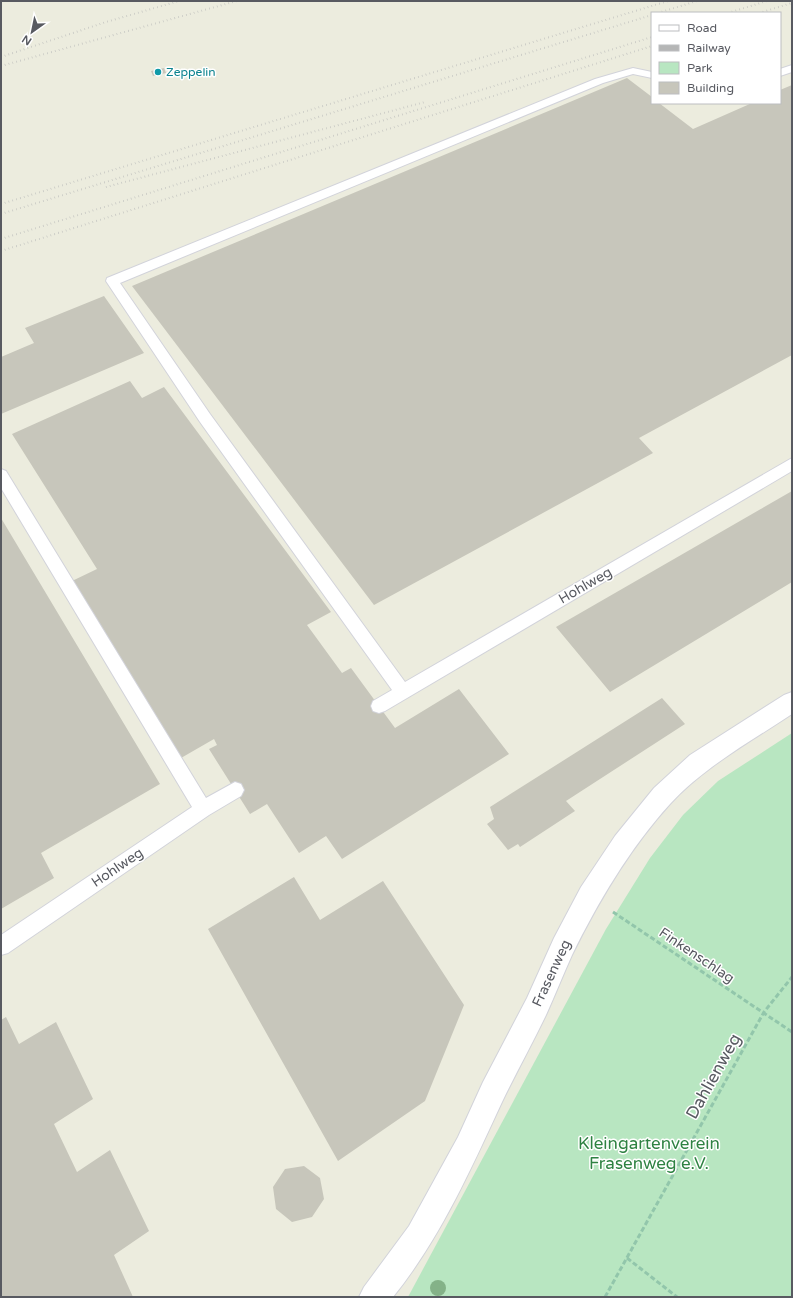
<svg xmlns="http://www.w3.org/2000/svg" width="793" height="1298" font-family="'Varela Round',sans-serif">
  <rect width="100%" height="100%" fill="#ececde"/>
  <!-- green -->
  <path fill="#b8e6c1" d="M792 733V1297H408L606 929 650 858 683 815 718 781Z"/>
  <!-- building -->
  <path fill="#c7c6bb" d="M164 68 166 73 153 76 151 71Z
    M627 78 652 97V103H659L693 129 752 103H780V90L792 85V355L639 438 653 453 374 605 132 286Z
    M104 296 144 353 1 414V357L34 343 25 328Z
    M130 381 142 398 164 387 331 612 307 625 342 673 351 668 395 728 459 689 509 754 342 859 326 836 299 853 267 804 250 814 209 749 217 745 214 739 181 758 72 581 97 569 12 434Z
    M792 491V582L610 692 556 627Z
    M1 518 160 784 41 853 54 878 1 909Z
    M662 698 685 724 566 801 575 811 520 847 518 844 508 850 487 824 494 819 490 807Z
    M294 877 320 920 383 881 464 1005 425 1101 338 1161 208 929Z
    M6 1017 19 1044 56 1022 93 1099 54 1124 77 1172 110 1150 149 1231 114 1255 133 1297H1V1020Z
    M304 1166 320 1178 324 1199 312 1217 292 1222 276 1209 273 1187 285 1169Z"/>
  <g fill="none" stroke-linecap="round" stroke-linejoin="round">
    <defs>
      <path id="service" d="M792 65V72L780 76V69Z
        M633 68 652 72V78L633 74 603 83 120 283 210 414 405 682 792 458V471L385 711 379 713 373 711 371 706 373 701 392 690 200 422 106 281 107 278 595 79Z
        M1 469 6 471 206 798 235 782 241 784 244 790 241 796 209 815 8 953 1 955V935L192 807 1 488Z"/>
      <path id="minor" d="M792 692V714C750 742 704 767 670 804 630 848 598 902 572 955 563 975 555 995 546 1015 532 1044 516 1073 502 1102 471 1169 440 1239 393 1297H359L364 1287 409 1226 458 1137 483 1082 527 998 554 938 581 887 615 836 654 788 690 755 784 695Z"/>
    </defs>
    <!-- service casing -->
    <use href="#service" stroke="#d2d3da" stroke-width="2"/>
    <!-- minor casing -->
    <use href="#minor" stroke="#d2d3da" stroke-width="2"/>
    <!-- path -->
    <path stroke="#92c6ab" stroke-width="3" stroke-dasharray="5 2.5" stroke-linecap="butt" d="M613 912 792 1032
      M627 1258 677 1297
      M605 1297 764 1012 792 977"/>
    <!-- service -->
    <use href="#service" fill="#fff" fill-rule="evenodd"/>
    <!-- minor -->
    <use href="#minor" fill="#fff" fill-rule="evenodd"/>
    <!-- rail -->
    <path stroke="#b5b6b6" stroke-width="2" stroke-dasharray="0.5 3.5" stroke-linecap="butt" d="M658 13 697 1
      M728 13 767 1
      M759 13 792 3
      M1 57 106 22 179 1
      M1 66 237 1
      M106 187 425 102
      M1 204 668 1
      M1 214 652 15
      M1 239 652 37
      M1 251 652 46"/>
  </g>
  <!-- trees -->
  <circle fill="#84b288" cx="438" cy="1288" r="8"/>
  <!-- markers -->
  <circle fill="#0f9aa8" stroke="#fff" stroke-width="1.5" cx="158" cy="72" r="4"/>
  <g text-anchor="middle" stroke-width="3" stroke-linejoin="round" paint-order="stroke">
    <!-- far-culture labels -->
    <g font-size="12" fill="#0d838f" stroke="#fff" text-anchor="start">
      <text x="166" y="76">Zeppelin</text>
    </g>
    <!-- street labels -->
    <g font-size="14" fill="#585a61" stroke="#fff">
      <text transform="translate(585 585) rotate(-30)" y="5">Hohlweg</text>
      <text transform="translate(117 867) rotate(-34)" y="5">Hohlweg</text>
      <text transform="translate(697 955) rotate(34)" y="5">Finkenschlag</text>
      <text transform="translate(551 973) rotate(-65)" y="5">Frasenweg</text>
    </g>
    <!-- near-street labels -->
    <g font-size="17" fill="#585a61" stroke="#fff">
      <text transform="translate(713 1076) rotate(-61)" y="6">Dahlienweg</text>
    </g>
    <!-- near-park labels -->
    <g font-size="17" fill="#2e8242" stroke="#fff">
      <text x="649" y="1149">Kleingartenverein<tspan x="649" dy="20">Frasenweg e.V.</tspan></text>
    </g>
  </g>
  <!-- border -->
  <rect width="793" height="1298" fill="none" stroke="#585a61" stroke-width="4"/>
  <!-- legend -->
  <rect x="651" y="12" width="130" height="92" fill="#ffffff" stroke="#bcbdc0"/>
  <rect x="659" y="25" width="20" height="6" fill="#ffffff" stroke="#bcbdc0"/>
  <text x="687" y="32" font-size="12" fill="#585a61">Road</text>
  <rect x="659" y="45" width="20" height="6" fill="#b5b6b6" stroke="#bcbdc0"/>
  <text x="687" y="52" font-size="12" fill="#585a61">Railway</text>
  <rect x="659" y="62" width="20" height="12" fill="#b8e6c1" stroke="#bcbdc0"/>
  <text x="687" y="72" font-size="12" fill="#585a61">Park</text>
  <rect x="659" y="82" width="20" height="12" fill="#c7c6bb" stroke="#bcbdc0"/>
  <text x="687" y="92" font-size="12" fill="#585a61">Building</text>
  <!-- north arrow -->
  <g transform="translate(32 32) rotate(213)" stroke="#ffffff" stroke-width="3" paint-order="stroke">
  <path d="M0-3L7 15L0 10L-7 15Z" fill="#585a61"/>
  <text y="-6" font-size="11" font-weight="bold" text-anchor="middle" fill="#585a61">N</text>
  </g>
</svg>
